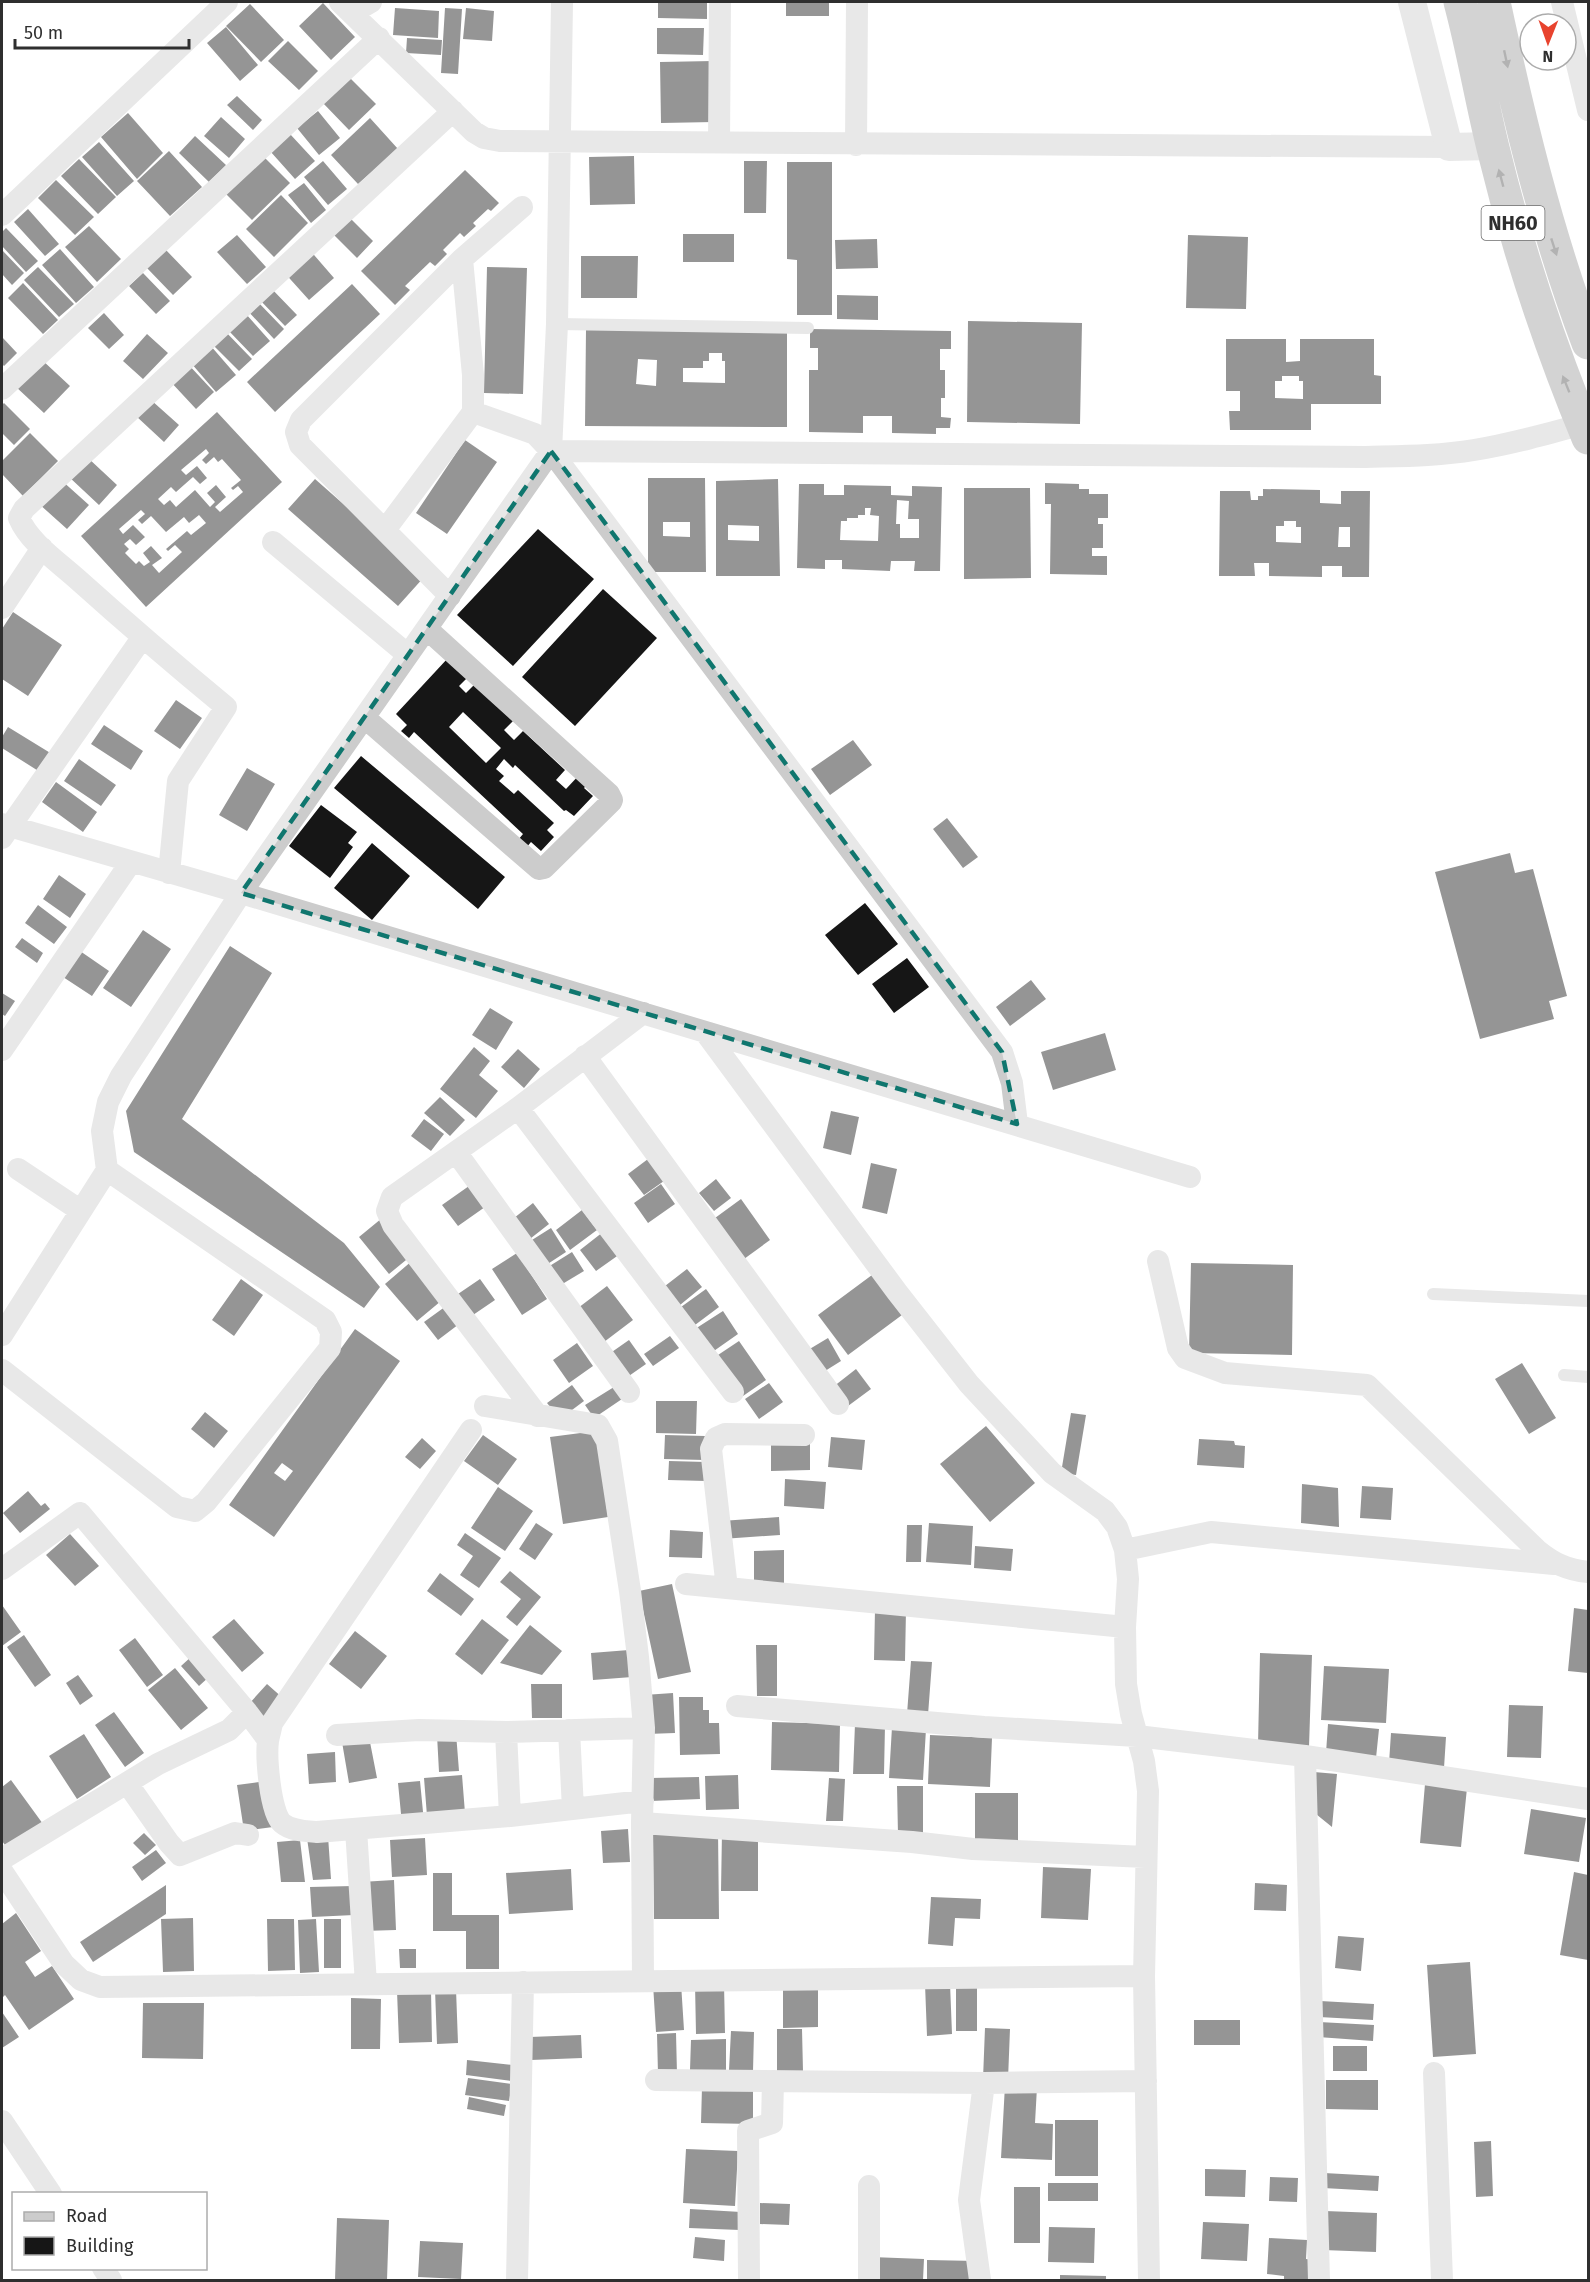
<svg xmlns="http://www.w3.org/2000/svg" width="1590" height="2282" font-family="'Fira Sans',sans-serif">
  <rect width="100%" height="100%" fill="#fff"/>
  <!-- building -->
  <path fill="#161616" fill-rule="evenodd" d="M658 2H707V19L658 18Z
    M786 2H829V16H786Z
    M323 3 355 37 331 60 299 26Z
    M250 4 284 40 261 62 226 26Z
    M395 8 439 11 438 38 393 35Z
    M445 8 462 9 458 74 441 73Z
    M466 8 494 11 492 41 463 39Z
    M226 27 258 65 240 81 207 43Z
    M657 28H704L703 55 657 54Z
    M407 38 442 40 441 55 406 53Z
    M288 41 318 71 299 90 268 61Z
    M713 61 714 122 661 123 660 62Z
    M349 77 376 104 349 130 322 102Z
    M237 96 262 120 253 130 227 105Z
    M318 111 340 138 319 155 297 128Z
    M128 113 163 153 137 179 101 137Z
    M221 117 245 139 229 158 204 136Z
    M370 118 398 149 358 184 331 155Z
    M290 134 315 161 295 179 270 151Z
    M195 136 226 165 209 182 179 153Z
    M99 142 134 181 117 196 82 157Z
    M169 151 202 187 170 216 137 181Z
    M262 155 290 183 252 220 224 192Z
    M634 156 635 204 590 205 589 157Z
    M79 159 116 197 98 214 61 176Z
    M323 161 347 189 328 205 304 177Z
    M744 161H767L766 213H744Z
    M787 162H832V315H797V260L787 259Z
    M465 170 499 203 491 211 488 209 473 223 476 226 464 237 460 233 443 250 447 254 435 266 430 262 405 286 410 290 395 305 361 271Z
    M56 180 94 217 75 235 38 198Z
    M304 183 326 210 311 223 288 195Z
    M281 195 308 223 274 257 246 229Z
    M28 209 59 244 45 256 14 222Z
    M346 214 373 241 357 258 329 230Z
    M89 226 121 259 97 282 65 247Z
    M6 228 38 261 26 272 2 246V232Z
    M683 234H734V262H683Z
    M237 235 266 267 247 284 217 252Z
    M1188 235 1248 237 1246 309 1186 308Z
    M877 239 878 268 836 269 835 240Z
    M308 248 334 278 309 300 282 270Z
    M60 249 94 287 76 303 42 265Z
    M165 249 192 277 173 295 146 267Z
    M2 250 24 273 12 285 2 274Z
    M581 256H638L637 298H581Z
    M38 267 74 304 59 317 24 280Z
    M487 267 527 268 523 394 484 393Z
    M143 273 170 301 156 314 129 286Z
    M23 283 58 320 43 334 8 298Z
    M352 284 380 314 275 412 247 382Z
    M269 286 297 315 285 326 257 297Z
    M837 295 878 296V320L837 319Z
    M256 300 284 329 274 339 246 309Z
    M104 313 124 335 109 349 88 328Z
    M246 314 270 341 253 356 228 330Z
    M968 321 1082 323 1080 424 967 422Z
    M223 329 252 359 239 371 210 342Z
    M586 329 787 330V427L585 426ZM709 353H722V361H725V383L683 382V368H703V361H709ZM638 359 657 360 656 386 636 384Z
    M810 329 951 331V349H940V370H945V398H941V417L951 418 950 428H936V434L892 433V416H863V433L809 432V370H818V348H810Z
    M147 334 168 353 143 379 123 361Z
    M2 337 17 353 4 366 2 364Z
    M1226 339H1286V362L1300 361V339H1374V375L1381 376V404H1311V430H1230L1229 411H1240V391H1226ZM1282 376H1299V381H1303V399L1275 398V381H1282Z
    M210 345 236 375 216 392 191 363Z
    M41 359 70 386 44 413 15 386Z
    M187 363 214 392 196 409 169 380Z
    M151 400 179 425 164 442 136 416Z
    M4 403 30 429 14 445 2 433V405Z
    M217 412 282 482 146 607 81 536ZM206 449 209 453 202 460 206 464 214 457 218 462 222 459 241 480 231 488 233 490 238 486 243 492 220 512 215 507 226 497 216 485 207 493 215 502 210 507 195 490 176 507 170 500 164 505 158 499 171 487 176 492 193 477 200 484 207 478 197 466 186 475 181 470ZM141 510 145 514 138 520 142 524 151 516 166 532 184 517 189 523 199 515 206 523 191 535 187 531 166 549 168 551 175 545 182 552 159 573 152 565 162 558 151 546 143 553 150 562 144 566 139 561 136 564 125 553 129 549 124 544 130 539 136 545 145 537 133 525 123 534 119 529Z
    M30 433 58 461 23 496 2 474V461Z
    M465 440 497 462 447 534 416 513Z
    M87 457 117 485 99 505 68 476Z
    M648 478H705L706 572H648ZM663 522H690V537L663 536Z
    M60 479 89 505 67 529 38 503Z
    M315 479 425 576 398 606 288 509Z
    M778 479 780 576H716V481ZM728 525 759 526V541L728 540Z
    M1045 483 1079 484V489H1089V494H1108V518H1098V524H1103V548H1092V556H1107V575L1050 574 1051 504H1045Z
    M799 484H824V495H844V485L891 486V495L912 496V486L942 487 940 571H914L915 561H891L890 571 842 569V560H825V569L797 568ZM897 500 909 501 908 519H919V538H900V524H896ZM865 508H871L870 515 879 516 878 541 840 540 841 521H847V518H858V515H865Z
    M964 488H1030L1031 578 964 579Z
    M1263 489 1320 490V503L1341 504V491H1370L1369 577H1342V566H1322V577L1269 576V563H1254L1255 576H1219L1220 491H1250L1251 500H1258V496H1263ZM1284 521H1296V527H1301V543L1276 542V526H1284ZM1339 527H1350V547H1338Z
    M538 529 594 579 513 666 457 615Z
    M603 589 657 638 575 726 522 677Z
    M13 612 62 645 28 696 2 679V629Z
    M448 658 473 672 459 686 466 693 474 685 513 721 504 730 514 740 523 731 565 770 556 780 566 789 581 773 590 781 584 788 593 796 574 816 566 810 564 811 515 765 513 768 504 759 496 769 504 776 499 781 514 794 518 790 554 823 547 830 554 837 541 851 531 842 526 848 518 840 523 834 414 732 409 738 401 731 407 725 396 714ZM463 712 501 748 486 763 449 727Z
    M176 700 202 718 180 749 154 731Z
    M104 725 143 751 131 770 91 744Z
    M8 727 52 754 40 772 2 748V737Z
    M853 740 872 765 830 795 811 769Z
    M361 756 505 877 478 909 334 788Z
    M79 759 116 785 101 806 64 781Z
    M247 768 275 784 247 831 219 815Z
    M56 782 97 812 83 832 42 802Z
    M321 805 357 832 348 843 353 847 330 878 289 846Z
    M947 818 978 857 963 868 933 829Z
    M372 843 410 876 372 920 334 888Z
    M1510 853 1515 873 1533 869 1567 996 1549 1001 1554 1019 1480 1039 1435 872Z
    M59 875 86 894 70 918 43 899Z
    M865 903 898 944 858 975 825 935Z
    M38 905 67 927 54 944 25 923Z
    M143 930 171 949 131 1007 103 988Z
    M22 938 43 953 37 963 15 947Z
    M230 946 272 973 182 1119 344 1243 380 1287 364 1308 134 1152 126 1111Z
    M80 951 109 971 92 996 63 977Z
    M907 958 929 987 894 1013 872 984Z
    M1031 980 1046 999 1010 1026 996 1007Z
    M2 993 15 1001 5 1016 2 1014Z
    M490 1008 513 1022 496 1050 472 1035Z
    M1105 1033 1116 1070 1053 1090 1041 1052Z
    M474 1047 490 1061 479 1075 498 1091 476 1118 440 1089Z
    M518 1049 540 1069 524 1088 501 1067Z
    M440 1097 465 1120 450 1136 424 1113Z
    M831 1111 859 1117 851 1155 823 1148Z
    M424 1119 444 1134 431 1151 411 1136Z
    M648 1159 664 1181 644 1195 628 1174Z
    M871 1163 897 1169 887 1214 862 1208Z
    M716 1179 731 1198 714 1211 699 1193Z
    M661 1184 675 1204 648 1223 634 1203Z
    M469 1186 485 1207 458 1226 442 1205Z
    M741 1199 770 1240 744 1259 715 1218Z
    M533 1203 549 1224 526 1242 509 1222Z
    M582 1210 597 1230 570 1250 556 1230Z
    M387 1214 417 1251 389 1274 359 1237Z
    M551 1228 566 1252 540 1269 524 1245Z
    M603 1232 620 1254 596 1271 580 1250Z
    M572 1252 584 1271 559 1286 548 1267Z
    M517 1253 547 1299 522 1315 492 1269Z
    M420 1254 453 1291 417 1321 385 1284Z
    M1191 1263 1293 1265 1292 1355 1189 1353Z
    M687 1269 702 1287 680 1305 665 1286Z
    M872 1275 902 1315 848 1355 818 1315Z
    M241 1279 263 1295 234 1336 212 1320Z
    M480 1279 495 1300 473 1315 458 1294Z
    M607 1286 633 1320 604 1342 578 1308Z
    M706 1289 719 1307 695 1325 681 1307Z
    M453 1301 467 1318 438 1340 424 1322Z
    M723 1311 738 1334 711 1353 695 1329Z
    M355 1329 400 1361 274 1537 229 1505ZM282 1463 293 1471 285 1481 274 1473Z
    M670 1336 679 1348 653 1366 644 1354Z
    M828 1338 841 1361 817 1376 803 1353Z
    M629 1340 646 1364 626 1378 609 1354Z
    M739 1341 766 1380 743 1396 715 1357Z
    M577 1343 593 1366 569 1383 553 1360Z
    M1522 1363 1556 1418 1529 1434 1495 1379Z
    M856 1369 871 1389 848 1406 833 1387Z
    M769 1383 783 1402 759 1419 745 1399Z
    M572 1385 584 1401 560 1419 547 1403Z
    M614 1387 622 1399 594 1418 585 1405Z
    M656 1401H697L696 1434 656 1433Z
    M205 1412 228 1431 214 1448 191 1429Z
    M1071 1413 1086 1415 1076 1475 1061 1473Z
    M986 1426 1035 1483 990 1522 940 1464Z
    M596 1431 608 1517 563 1524 550 1437Z
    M483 1435 517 1459 498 1485 464 1461Z
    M665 1435 705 1436 704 1460 664 1459Z
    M831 1437 865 1440 862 1470 828 1467Z
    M422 1438 436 1451 420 1469 405 1457Z
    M1199 1439 1234 1441 1235 1445 1245 1446 1244 1468 1197 1465Z
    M771 1443H810V1470L771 1471Z
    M669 1461 706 1462V1481L668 1480Z
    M785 1479 826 1482 824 1509 784 1506Z
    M1302 1484 1338 1488 1339 1527 1301 1523Z
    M1362 1486 1393 1488 1391 1520 1360 1518Z
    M498 1487 533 1511 505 1551 471 1528Z
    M28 1491 41 1506 45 1503 50 1509 20 1533 3 1513Z
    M779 1517 780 1535 722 1539 721 1521Z
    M536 1523 553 1534 535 1560 519 1549Z
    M929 1523 973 1526 971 1565 926 1562Z
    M907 1525H922L921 1562H906Z
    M670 1530 703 1532 702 1558 669 1557Z
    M465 1533 501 1558 479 1588 460 1575 473 1556 457 1545Z
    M70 1534 99 1566 75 1586 46 1555Z
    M975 1546 1013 1549 1011 1571 974 1568Z
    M784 1550V1591L754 1592V1551Z
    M510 1571 541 1597 517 1626 506 1617 521 1599 500 1582Z
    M440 1573 474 1599 461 1616 427 1591Z
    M672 1584 691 1672 658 1679 639 1591Z
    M2 1605 21 1632 2 1646Z
    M1574 1608 1588 1610V1673L1568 1671Z
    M875 1609 906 1610 905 1661 874 1660Z
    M234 1619 264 1653 242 1672 212 1637Z
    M482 1619 509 1640 482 1675 455 1654Z
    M530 1625 562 1651 542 1675 500 1663Z
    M355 1631 387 1656 361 1689 329 1664Z
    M24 1635 51 1675 35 1687 7 1647Z
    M135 1638 163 1675 147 1687 119 1650Z
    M756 1645H777V1696H757Z
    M629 1650 632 1677 593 1680 591 1653Z
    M1260 1653 1312 1655 1309 1747 1258 1745Z
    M192 1656 210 1676 199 1686 181 1666Z
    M911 1661 932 1662 928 1715 907 1714Z
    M1324 1666 1389 1669 1386 1723 1321 1720Z
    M175 1668 208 1708 181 1730 148 1690Z
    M78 1675 93 1696 80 1705 66 1683Z
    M267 1684 284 1699 264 1720 248 1705Z
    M531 1684H562V1718H532Z
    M673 1693 675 1733 647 1734 644 1695Z
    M679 1697H703V1710H709V1723H719L720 1754 680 1755Z
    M1509 1705 1543 1706 1541 1758 1507 1757Z
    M114 1712 144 1753 125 1767 95 1725Z
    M772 1722 840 1724 839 1772 771 1770Z
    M855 1724 885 1725 884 1774H853Z
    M1328 1724 1379 1729 1376 1758 1326 1753Z
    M892 1727 926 1729 923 1780 889 1778Z
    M456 1733 459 1771 439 1772 437 1735Z
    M1391 1733 1446 1737 1444 1768 1389 1763Z
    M84 1734 111 1777 77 1799 49 1756Z
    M930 1735 992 1738 990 1787 928 1784Z
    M369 1737 377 1778 349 1783 342 1742Z
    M335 1752 336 1782 309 1784 307 1754Z
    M1314 1772 1337 1774 1332 1827 1311 1810Z
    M462 1775 465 1813 427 1816 424 1778Z
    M738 1775 739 1809 706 1810 705 1776Z
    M699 1777 700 1799 651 1801 650 1778Z
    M829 1778 845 1779 843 1821H826Z
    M11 1780 43 1824 8 1849 2 1841V1787Z
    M266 1781 273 1827 244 1831 237 1785Z
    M420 1781 424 1822 402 1824 398 1783Z
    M1425 1784 1467 1788 1461 1847 1420 1843Z
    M897 1786H923V1835H898Z
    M975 1793H1018V1846H975Z
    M1531 1809 1586 1818 1579 1862 1524 1854Z
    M628 1829 630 1862 603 1863 601 1831Z
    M653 1831H718L719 1919H654Z
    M722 1831H758V1891H721Z
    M144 1833 156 1845 145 1855 133 1843Z
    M328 1836 331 1879 313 1880 307 1838Z
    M425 1838 427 1875 392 1877 390 1840Z
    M300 1840 305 1882H281L277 1842Z
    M156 1850 166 1863 142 1881 132 1867Z
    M1043 1867 1091 1869 1088 1920 1041 1918Z
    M571 1869 573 1910 509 1914 506 1873Z
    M1574 1872 1588 1875V1960L1560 1955Z
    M433 1873H452V1915H499V1969H466V1931H433Z
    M394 1880 396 1930 363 1931 361 1882Z
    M1255 1883 1287 1885 1286 1911 1254 1910Z
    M166 1885V1914L93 1962 80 1942Z
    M353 1886 354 1915 312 1917 310 1887Z
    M931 1897 981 1899 980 1919 955 1918 953 1946 928 1944Z
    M16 1913 41 1951 25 1962 35 1977 52 1966 74 1999 29 2030 5 1995 2 1998V1924Z
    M193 1918 194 1971 163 1972 161 1919Z
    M267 1919H294L295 1970 268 1971Z
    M316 1919 319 1972 300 1973 298 1920Z
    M324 1919H341V1968H324Z
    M1338 1936 1364 1938 1361 1971 1335 1968Z
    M399 1949H416V1968H400Z
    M1470 1962 1476 2054 1433 2057 1427 1965Z
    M681 1983 684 2030 656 2032 653 1984Z
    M724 1983 725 2033 696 2034 695 1984Z
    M950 1983 952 2034 927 2036 925 1984Z
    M783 1985 818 1987V2027L783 2028Z
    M956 1985H977V2031H956Z
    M435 1989H456L458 2043 437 2044Z
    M431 1990 432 2042 399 2043 397 1991Z
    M351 1998 381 1999 380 2049H351Z
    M1320 2001 1374 2004 1373 2020 1319 2017Z
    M143 2003H204L203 2059 142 2058Z
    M2 2012 19 2037 2 2048Z
    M1194 2020H1240V2045H1194Z
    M1319 2022 1374 2025 1373 2041 1318 2037Z
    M985 2028 1010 2029 1008 2080 983 2079Z
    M777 2029H802L803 2071 777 2072Z
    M731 2031 754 2032 753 2071 729 2070Z
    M676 2033 677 2074H658L657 2034Z
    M581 2035 582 2058 531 2060 530 2037Z
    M726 2039V2070H690L691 2040Z
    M1333 2046H1367V2071H1333Z
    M467 2060 513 2065 511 2081 466 2075Z
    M468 2078 512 2084 509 2101 465 2095Z
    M1326 2080H1378V2110L1326 2109Z
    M1005 2085 1037 2087 1035 2123 1053 2124 1052 2160 1001 2158Z
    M702 2087 753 2089V2124L701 2123Z
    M469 2097 506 2105 504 2116 467 2109Z
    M1055 2120H1098V2176H1055Z
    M1491 2141 1493 2196 1476 2197 1474 2142Z
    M686 2149 738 2151 735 2206 683 2203Z
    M1205 2169 1246 2170 1245 2197 1205 2196Z
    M1324 2173 1379 2176 1378 2191 1323 2188Z
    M1270 2177 1298 2178 1297 2202 1269 2201Z
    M1048 2183H1098V2201H1048Z
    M1014 2187H1040V2243H1014Z
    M760 2203 790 2204 789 2225 760 2224Z
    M690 2209 741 2212 740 2230 689 2228Z
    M1325 2211 1377 2213 1376 2252 1323 2250Z
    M337 2218 389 2220 387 2280H335Z
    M1203 2222 1249 2224 1247 2261 1201 2259Z
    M1049 2227 1095 2228 1094 2263 1048 2262Z
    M695 2237 725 2240 724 2261 693 2258Z
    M1269 2238 1307 2240 1306 2259 1315 2260 1314 2280H1284V2276L1267 2274Z
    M420 2241 463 2243 461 2279 418 2277Z
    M871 2257 924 2259 923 2280H870Z
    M927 2260 977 2261 976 2280H927Z
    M1060 2275 1106 2276V2280H1060Z"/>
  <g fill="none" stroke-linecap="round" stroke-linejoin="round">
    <!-- service -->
    <path stroke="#ccc" stroke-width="12" d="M557 324 808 328
      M1433 1294 1588 1301
      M1564 1375 1588 1377"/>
    <!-- minor -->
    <path stroke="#ccc" stroke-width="22" d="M340 2 474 132 484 138 500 141 1449 147
      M1562 2 1588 110
      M352 13 371 2
      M719 142 720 2
      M856 145 857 2
      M2 215 227 2
      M462 259 473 375V412L535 434 551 451 1002 1052 1012 1083 1017 1124
      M2 389 379 38
      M551 451 557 324 562 2
      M385 530 473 412
      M273 542 408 655
      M450 596 300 445 296 432 301 420 462 259 522 207
      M2 608 42 548
      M365 718 539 869 544 868 611 802 612 800 609 794 427 629
      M2 824 241 893 1190 1177
      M2 838 142 638
      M169 873 178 781 226 707C175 665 125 622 76 578 57 561 29 542 19 518L24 509 453 111
      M2 1050 131 862
      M585 1056 838 1404
      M518 1108 733 1392
      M456 1152 629 1392
      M18 1169 81 1211
      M107 1170 102 1131 108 1102 121 1076 241 893 551 451 1366 457C1402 456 1438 456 1474 450 1511 444 1547 434 1583 424
      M1158 1261 1178 1348 1185 1358 1225 1373 1367 1385 1537 1550C1553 1563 1567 1570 1588 1572
      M2 1335 107 1170 325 1320 331 1332 330 1348 206 1502 195 1511 177 1507 2 1370
      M485 1406 598 1425 607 1441 630 1591 638 1657 644 1728 642 1823 643 1980
      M538 1416 393 1225 387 1211 392 1197 518 1108 643 1013
      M471 1430 272 1723C271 1729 269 1735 268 1741 266 1757 270 1812 282 1823 291 1831 306 1831 317 1832L510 1816 643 1801
      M1125 1550 1211 1532 1554 1564
      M2 1569 80 1513 247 1712 268 1740
      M686 1584 1125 1627
      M727 1588 711 1449 716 1438 725 1434 804 1435
      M737 1706 984 1727 1137 1736 1305 1756 1588 1799
      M569 1730 573 1809
      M506 1732 510 1816
      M337 1735 419 1730 506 1732 644 1728
      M1305 1756 1319 2280
      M127 1783 169 1843 180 1855 235 1833 248 1835
      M642 1823 912 1842 973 1849 1145 1857
      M356 1829 366 1984
      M2 1859 158 1764 229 1730 247 1712
      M2 1871 64 1964 81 1980 100 1987 1144 1976 1148 1791 1144 1761 1131 1714 1126 1684 1125 1627 1128 1579 1125 1550 1117 1527 1105 1511 1052 1473 969 1384 897 1292 705 1032
      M1144 1976 1149 2280
      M1434 2073 1442 2280
      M656 2080 984 2083 1146 2081
      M2 2121 51 2194
      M869 2186V2280
      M103 2268 111 2280
      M517 2280 523 1982
      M749 2280 748 2131 772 2123 773 2081
      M980 2280 969 2200 984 2083"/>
    <!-- tertiary -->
    <path stroke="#ccc" stroke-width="28" d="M1412 2 1449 147 1492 146"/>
    <!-- trunk -->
    <path stroke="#9e9e9e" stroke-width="33" d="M1460 2C1473 50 1481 100 1493 148 1517 247 1549 344 1588 438
      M1494 2C1519 119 1546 231 1588 343"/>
  </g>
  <!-- one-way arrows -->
  <defs><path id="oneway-solid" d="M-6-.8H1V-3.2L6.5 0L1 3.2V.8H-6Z" transform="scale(1.5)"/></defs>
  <g fill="#565656">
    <use href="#oneway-solid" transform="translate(1506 59) rotate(78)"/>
    <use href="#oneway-solid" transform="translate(1501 178) rotate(-105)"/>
    <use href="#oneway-solid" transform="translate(1554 247) rotate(72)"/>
    <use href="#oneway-solid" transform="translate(1566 384) rotate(-112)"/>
  </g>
  <!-- marked area -->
  <path d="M0 0H1590V2282H0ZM551 451 1002 1052 1017 1124 241 893Z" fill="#fff" fill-opacity=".55" fill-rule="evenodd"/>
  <path fill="none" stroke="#0f766e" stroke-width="4.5" stroke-dasharray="12 8" stroke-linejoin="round" d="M551 451 1002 1052 1017 1124 241 893Z"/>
  <g text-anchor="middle" stroke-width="6" stroke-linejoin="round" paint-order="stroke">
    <!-- shield labels -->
    <rect fill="#fff" stroke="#6d6d6d" stroke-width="1.5" x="1481.5" y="206" width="63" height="34" rx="4.5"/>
    <g font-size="20" font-weight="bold" fill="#2f2f2f">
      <text x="1513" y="230">NH60</text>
    </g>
  </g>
  <!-- border -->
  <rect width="1590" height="2282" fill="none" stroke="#2f2f2f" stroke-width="6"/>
  <!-- legend -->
  <rect x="12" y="2192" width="195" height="78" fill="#ffffff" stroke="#acacac" stroke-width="1.5"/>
  <rect x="24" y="2212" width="30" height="9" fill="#cccccc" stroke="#acacac" stroke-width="1.5"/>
  <text x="66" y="2222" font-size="18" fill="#2f2f2f">Road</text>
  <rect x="24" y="2237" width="30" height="18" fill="#161616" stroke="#acacac" stroke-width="1.5"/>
  <text x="66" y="2252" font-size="18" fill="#2f2f2f">Building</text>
  <!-- north arrow -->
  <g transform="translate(1548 42) rotate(181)"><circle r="28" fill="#ffffff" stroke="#acacac" stroke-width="1.5"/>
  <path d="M0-4.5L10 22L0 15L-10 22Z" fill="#e8432e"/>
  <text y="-9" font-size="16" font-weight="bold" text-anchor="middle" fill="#2f2f2f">N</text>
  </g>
  <!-- scale -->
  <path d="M15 39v9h174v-9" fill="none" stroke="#2f2f2f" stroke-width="3"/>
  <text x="24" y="39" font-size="18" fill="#2f2f2f" stroke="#ffffff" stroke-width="4.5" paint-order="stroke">50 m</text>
</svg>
